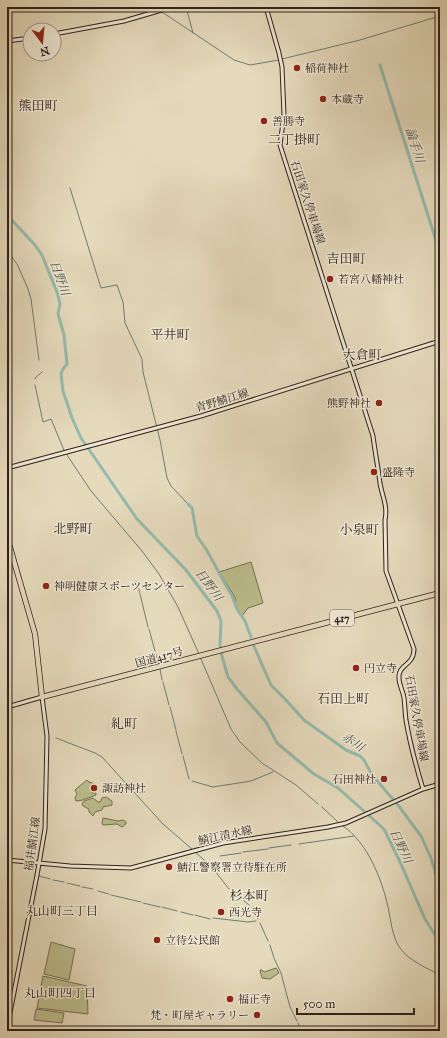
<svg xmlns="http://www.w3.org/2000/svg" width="447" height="1038" font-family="'IM FELL Great Primer','Noto Serif JP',serif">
  <rect width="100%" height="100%" fill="#e5dabc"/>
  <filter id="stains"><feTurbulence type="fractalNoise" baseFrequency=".005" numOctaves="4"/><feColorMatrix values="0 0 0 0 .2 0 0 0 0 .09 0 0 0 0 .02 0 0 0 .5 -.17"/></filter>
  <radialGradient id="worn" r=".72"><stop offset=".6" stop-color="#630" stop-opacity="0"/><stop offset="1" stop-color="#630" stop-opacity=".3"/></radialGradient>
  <!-- green -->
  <path fill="#bbbd8c" stroke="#756f54" d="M251 562 263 603 248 608 242 616 236 605 235 597 219 572Z
    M87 780 89 782 95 784 92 787V789L94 790 92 793H96V795L83 800 76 801 75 798 77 794 75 790 76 789Z
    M106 797 112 801V805L103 807 102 810 95 812 93 816 89 812V809L83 806 82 804 84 801 93 798 98 802H100L102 798Z
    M103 818 118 821 123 820 126 822V824L122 827 117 824 103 825 102 823Z
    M51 942 75 949 69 980 44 974Z
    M276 968 279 973 270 979 262 978 260 970H262L264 972Z
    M43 976 87 986 88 1014 37 1008Z
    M36 1009 64 1013 62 1023 34 1020Z"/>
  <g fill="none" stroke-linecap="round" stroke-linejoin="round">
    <!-- stream -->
    <path stroke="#6d7d73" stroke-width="1" d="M148 7 157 10
      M186 7 193 33
      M162 12 234 60 250 65 279 60
      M282 59 360 40 440 16
      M70 188 101 288 117 285 123 302 125 323 142 359 143 372 160 440 167 478 171 486 188 504
      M7 249 18 266 28 289 31 299 39 360
      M35 379V378L42 372
      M35 385 43 422 51 419 64 450
      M67 455 91 491 142 551 159 574 178 607 199 654
      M136 581 140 593
      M140 594 148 627
      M149 629 155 651
      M156 654 159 665
      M201 659 231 729 240 742 262 763 296 785 318 804
      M160 669 162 680
      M163 682 169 705
      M170 707 176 730
      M176 731 182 754
      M56 738 95 753 102 757 163 824 192 849
      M183 756 189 779
      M192 781 213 787 251 781 273 772
      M322 807 338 822
      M343 826C367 842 382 879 388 907 391 920 392 937 400 948 409 961 427 968 440 975
      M299 844 354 836
      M269 848 291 845
      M195 852 211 866 229 889
      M243 852 268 849
      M220 856 241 853
      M39 876 50 879
      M53 880 64 882
      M67 883 80 886
      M82 887 93 889
      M98 891 109 894
      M111 895 141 902
      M238 896 249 905
      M143 903 160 907
      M162 907 177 911
      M251 907 258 919
      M181 912 193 915
      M195 915 210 919
      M213 918 248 922 256 921
      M260 923 268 941
      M270 945 274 958 281 973 290 1007 297 1021
      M298 1023 301 1031"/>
    <!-- river -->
    <path stroke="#96bbad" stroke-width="3" d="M380 65 440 253
      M7 215 35 245 42 255 57 292 60 304 58 314 64 335 67 364 63 369 61 374 63 391 72 418 81 438 137 519 186 570 217 611 221 621 220 645 222 656 228 677 237 689 266 722 277 743 314 774 338 788 384 829 401 864 425 919 440 943
      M188 504 192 508 197 536 206 549 233 598 237 609 245 621 251 637
      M253 644 271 685 285 699 304 720 346 750 360 756 364 760 372 775 398 805 421 836 431 858 440 888"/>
    <defs>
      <path id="secondary" d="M266 7 279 53 282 67 284 115 280 145 373 436C375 452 378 467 380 483 382 496 388 506 385 520L386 571 414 649C414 666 398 664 399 678 399 685 403 691 404 698 405 706 405 713 406 720 410 744 416 766 423 789
        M54 34 124 21 172 7
        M7 41 30 38
        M7 468 201 416 440 341
        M7 707 42 697 47 736 45 829 37 875 7 1028
        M7 860 70 866 131 868 223 843 328 827 346 823 423 789 440 784"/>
      <path id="highway" d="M7 537 35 634 42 697 440 593"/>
    </defs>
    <!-- secondary casing -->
    <use href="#secondary" stroke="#2f211c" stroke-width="5"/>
    <!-- highway casing -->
    <use href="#highway" stroke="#2f211c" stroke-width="6"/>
    <!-- secondary -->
    <use href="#secondary" stroke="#eee7d3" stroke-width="3"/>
    <!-- highway -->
    <use href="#highway" stroke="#e5dabc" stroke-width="4.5"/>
  </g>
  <!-- markers -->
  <g fill="#8f2418" stroke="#eee7d3" stroke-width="1.5">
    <circle cx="297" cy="68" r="4"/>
    <circle cx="323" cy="99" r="4"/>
    <circle cx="264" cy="121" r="4"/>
    <circle cx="330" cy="279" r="4"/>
    <circle cx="379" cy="403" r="4"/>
    <circle cx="374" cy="472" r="4"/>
    <circle cx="46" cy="586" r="4"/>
    <circle cx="356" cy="668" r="4"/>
    <circle cx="384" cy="779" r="4"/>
    <circle cx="94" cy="788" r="4"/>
    <circle cx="169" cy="867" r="4"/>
    <circle cx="221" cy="912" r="4"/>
    <circle cx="157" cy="940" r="4"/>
    <circle cx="230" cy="999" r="4"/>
    <circle cx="257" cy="1015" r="4"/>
  </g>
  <g text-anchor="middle" stroke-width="3" stroke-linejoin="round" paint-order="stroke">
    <!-- shield labels -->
    <rect fill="#eee7d3" stroke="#685c53" stroke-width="1" x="330" y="610" width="24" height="16" rx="3"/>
    <g font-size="10" font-weight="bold" fill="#2f211c">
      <text x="342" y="622">417</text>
    </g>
    <!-- poi labels -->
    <g font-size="11" fill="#2f211c" stroke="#eee7d3" text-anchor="start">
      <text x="305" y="72">稲荷神社</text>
      <text x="331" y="103">本蔵寺</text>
      <text x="272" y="125">善勝寺</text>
      <text x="338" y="283">若宮八幡神社</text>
      <text x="371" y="407" text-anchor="end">熊野神社</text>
      <text x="382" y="476">盛隆寺</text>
      <text x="54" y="590">神明健康スポーツセンター</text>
      <text x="364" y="672">円立寺</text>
      <text x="376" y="783" text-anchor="end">石田神社</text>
      <text x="102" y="792">諏訪神社</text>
      <text x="177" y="871">鯖江警察署立待駐在所</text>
      <text x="229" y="916">西光寺</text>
      <text x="165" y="944">立待公民館</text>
      <text x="238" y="1003">福正寺</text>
      <text x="249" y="1019" text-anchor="end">梵・町屋ギャラリー</text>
    </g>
    <!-- street labels -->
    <g font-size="11" fill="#2f211c" stroke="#eee7d3">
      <text transform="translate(308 202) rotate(72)" y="4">石田家久停車場線</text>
      <text transform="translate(222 400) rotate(-17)" y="4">青野鯖江線</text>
      <text transform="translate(159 657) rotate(-15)" y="4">国道417号</text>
      <text transform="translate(417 718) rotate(80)" y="4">石田家久停車場線</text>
      <text transform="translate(225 835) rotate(-12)" y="4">鯖江清水線</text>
      <text transform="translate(32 844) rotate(-82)" y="4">福井鯖江線</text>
    </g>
    <!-- water labels -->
    <g font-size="12" font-style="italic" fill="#4e4f48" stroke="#eee7d3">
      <text transform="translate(415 145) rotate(72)" y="4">論手川</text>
      <text transform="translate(60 278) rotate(70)" y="4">日野川</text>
      <text transform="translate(209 585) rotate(53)" y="4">日野川</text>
      <text transform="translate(353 742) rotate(34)" y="4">赤川</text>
      <text transform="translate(401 846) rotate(65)" y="4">日野川</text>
    </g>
    <!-- neighbourhood labels -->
    <g font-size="12" fill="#2f211c" stroke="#eee7d3">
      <text x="62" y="915">丸山町三丁目</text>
      <text x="60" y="997">丸山町四丁目</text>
    </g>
    <!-- quarter labels -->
    <g font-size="13" fill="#2f211c" stroke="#eee7d3">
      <text x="38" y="110">熊田町</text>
      <text x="294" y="144">二丁掛町</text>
      <text x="346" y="263">吉田町</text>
      <text x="170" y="339">平井町</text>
      <text x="362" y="359">大倉町</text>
      <text x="73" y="533">北野町</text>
      <text x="359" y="534">小泉町</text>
      <text x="343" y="703">石田上町</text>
      <text x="124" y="728">糺町</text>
      <text x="249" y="900">杉本町</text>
    </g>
  </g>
  <!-- margin -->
  <rect width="447" height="1038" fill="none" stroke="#e5dabc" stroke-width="24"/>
  <rect x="8" y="8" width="431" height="1022" fill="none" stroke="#2f211c" stroke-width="2"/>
  <rect x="12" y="12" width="423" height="1014" fill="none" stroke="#2f211c"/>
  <!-- north arrow -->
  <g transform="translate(42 42) rotate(164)"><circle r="19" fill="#eee7d3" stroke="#a2988a"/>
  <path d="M0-3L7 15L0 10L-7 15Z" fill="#8f2418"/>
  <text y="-6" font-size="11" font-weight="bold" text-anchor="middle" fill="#2f211c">N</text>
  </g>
  <!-- scale -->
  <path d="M297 1008v6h117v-6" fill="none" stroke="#2f211c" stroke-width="2"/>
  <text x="303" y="1008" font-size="12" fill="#2f211c" stroke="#eee7d3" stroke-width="3" paint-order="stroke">500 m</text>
  <rect width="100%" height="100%" filter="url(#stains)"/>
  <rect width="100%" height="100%" fill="url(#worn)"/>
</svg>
